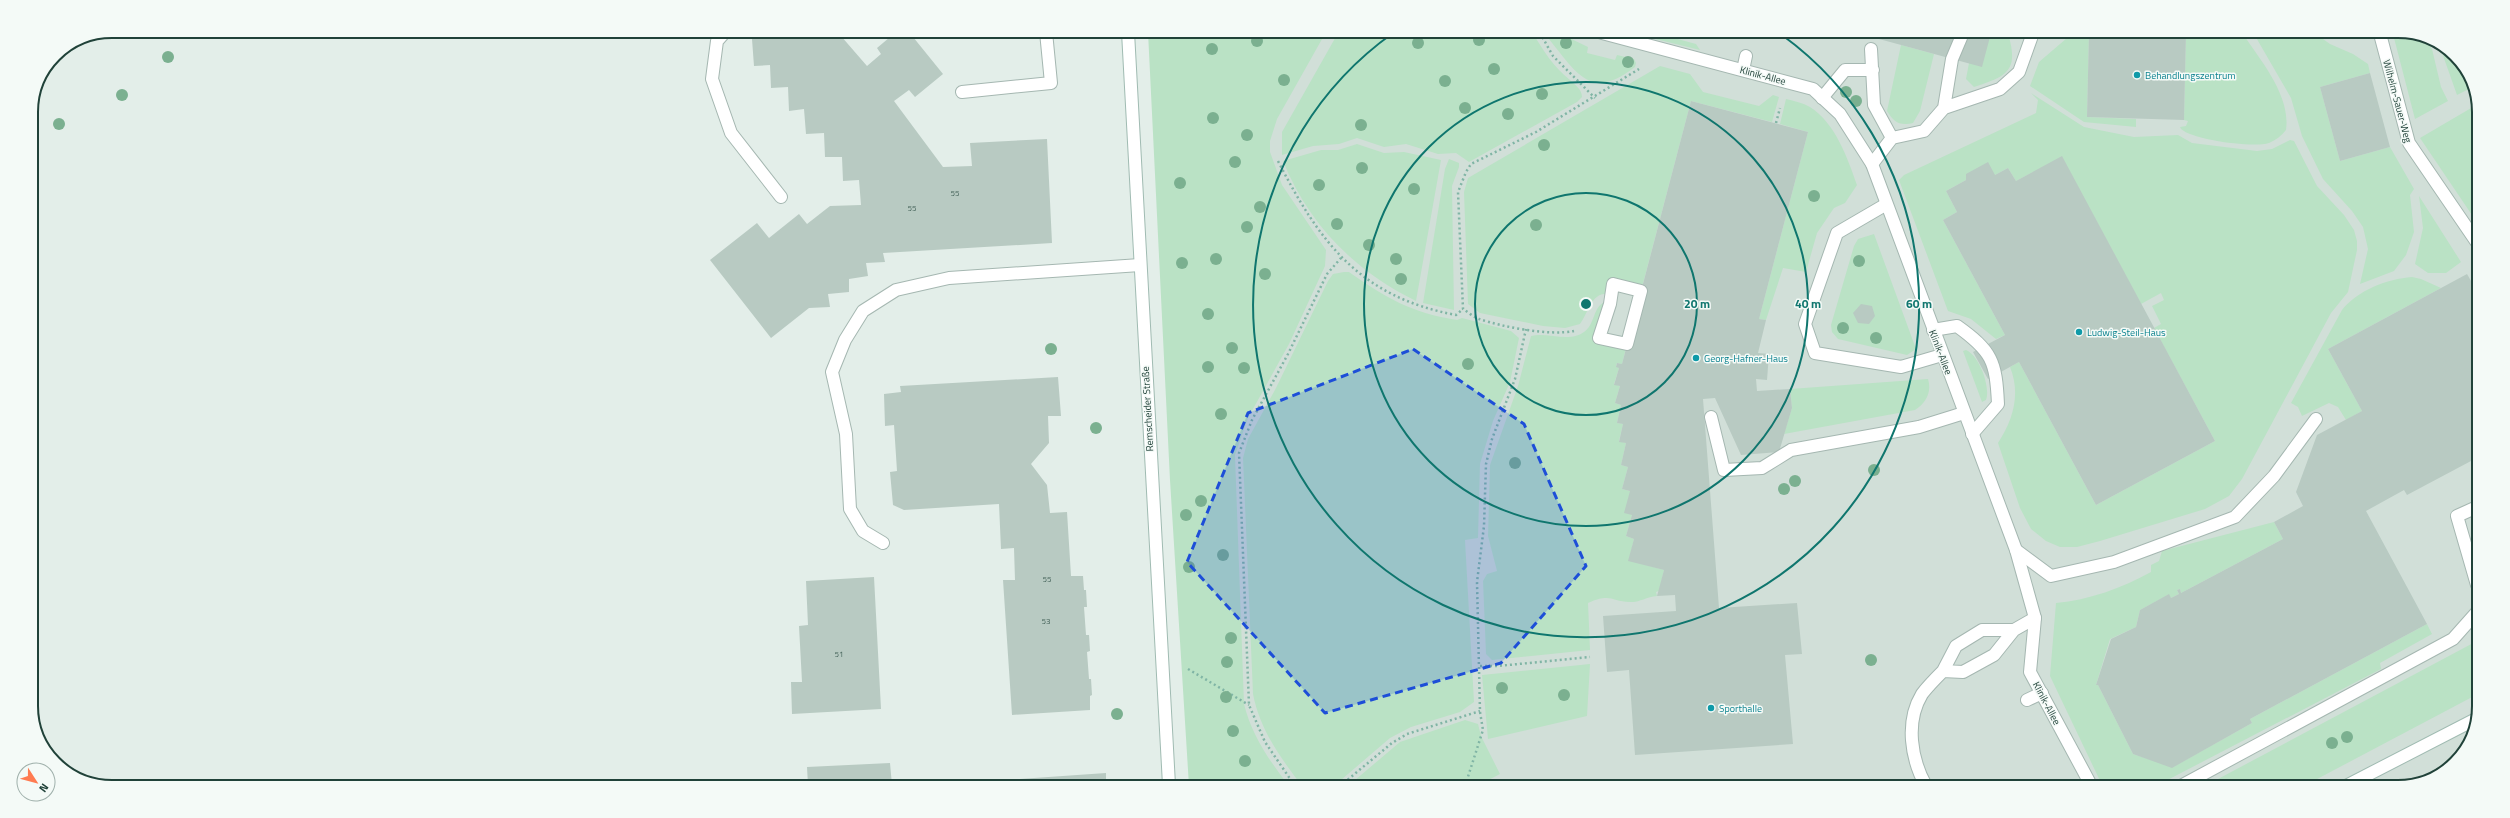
<svg xmlns="http://www.w3.org/2000/svg" width="2510" height="818" font-family="'Titillium Web',sans-serif">
  <rect width="100%" height="100%" fill="#e3eee9"/>
  <!-- built -->
  <path fill="#d1dfd8" d="M1174 32 2419 34 2459 59 2479 107 2476 727 2447 770 2398 787 1215 786Z"/>
  <!-- green -->
  <path fill="#bae2c5" d="M1148 32H1326L1277 119 1270 141V152L1282 185 1326 250 1325 266 1289 344 1248 418 1235 455 1244 704C1252 736 1269 760 1289 786H1189L1170 480Z
    M1338 33H1533C1543 51 1554 67 1570 80 1575 85 1582 89 1582 97L1577 102 1469 162 1456 153 1438 154 1406 144 1384 147 1357 138 1339 144 1313 146 1282 155V132Z
    M1549 33H1559L1588 47 1587 53 1615 60 1617 55 1634 59 1636 63 1635 67C1591 101 1577 74 1549 39Z
    M1631 33 1663 35 1696 44 1700 50Z
    M1991 33H2008C2019 71 2008 76 1974 87L1966 79 1969 63Z
    M2069 33H2089L2087 117 2136 119V127L2084 122 2030 86 2039 62 2067 38Z
    M2186 34H2243C2261 61 2291 96 2286 130 2281 136 2276 140 2269 143 2253 148 2193 140 2181 129L2180 127 2186 126 2188 121 2184 120Z
    M2254 34H2316L2330 44 2353 54 2368 64 2370 73 2320 87 2340 161 2390 147 2414 189 2410 195 2414 232 2406 255 2394 271 2360 284 2368 249 2363 227 2352 211 2323 179 2302 136 2291 98Z
    M2393 34H2419L2425 37 2432 49 2441 87 2448 101 2415 119Z
    M1901 45 1934 54 1920 111 1913 123C1899 126 1894 122 1887 111Z
    M2440 47 2459 59 2471 88 2457 95Z
    M1660 66 1690 74 1703 92 1759 106 1773 95 1779 97 1772 122 1691 101 1641 291 1613 284 1610 294C1591 291 1589 312 1580 324L1565 328 1543 326 1480 313 1468 304 1464 192 1468 178Z
    M2031 93 2084 127 2134 137 2178 135 2192 143 2257 151 2272 149 2290 140 2294 141 2317 186 2344 215 2354 230 2357 241V250L2348 292 2331 313 2242 479 2229 496 2205 509 2100 541 2077 547H2060L2046 541 2031 529 2020 508 1998 443C2013 420 2021 394 2010 367L2019 362 2096 505 2215 441 2154 328 2161 324 2152 306 2164 300 2161 293 2141 304 2062 157 2016 181 2008 168 1995 175 1966 180 1946 191 1957 212 1943 220 2005 335 1996 339 1971 319 1948 311 1899 180 1904 175 2036 113 2038 100Z
    M1786 99C1794 101 1803 103 1810 107 1836 124 1847 157 1857 185L1845 203 1834 208 1817 233 1806 272 1783 268 1766 320 1759 319 1808 132 1780 124Z
    M2478 104 2479 107 2478 224 2420 138Z
    M1357 144 1384 153 1404 152 1441 160 1416 301C1355 271 1309 225 1283 161L1321 150H1338Z
    M1449 159 1459 163V167L1452 186 1454 310 1423 303 1445 169Z
    M2419 196 2461 262 2446 273H2428L2415 264 2423 228Z
    M1874 234 1916 349 1907 355 1838 339 1832 332 1831 325 1854 246 1858 239Z
    M1344 272H1349C1386 298 1412 313 1457 320L1462 318 1511 331 1519 338 1510 382 1493 421 1480 464 1478 538 1465 540 1474 702 1460 712 1411 727 1390 738 1334 786H1302C1280 757 1260 730 1253 694L1243 458 1248 439 1276 388 1328 281 1333 274Z
    M2412 277 2421 279 2441 288 2328 349 2362 411 2346 420 2338 407 2329 403 2302 416 2298 407 2291 403 2342 310C2358 290 2387 279 2412 277Z
    M1605 302 1599 338 1627 344 1622 364 1617 363 1616 366 1619 368 1614 384 1620 386 1615 403 1621 405 1617 423 1623 424 1619 441 1626 443 1621 465 1628 467 1622 489 1630 491 1632 515 1626 536 1634 539 1629 560 1664 570 1659 591 1656 592 1657 596C1647 597 1639 602 1633 602 1611 603 1613 592 1588 603L1590 650 1492 660 1486 654 1483 581 1487 574 1497 571 1488 536 1490 465 1518 386 1531 336C1548 332 1569 343 1584 332 1595 325 1593 306 1605 302Z
    M1966 350C1979 355 1991 387 1986 400L1982 402 1963 351Z
    M1928 379C1932 392 1926 403 1915 410L1784 434 1792 408 1790 389Z
    M2274 522 2283 539 2181 593 2180 589 2177 590 2179 594 2171 598 2168 595 2140 610 2136 627 2110 639 2096 685H2098L2133 754 2173 767 2252 723 2250 719 2427 624 2432 634 2380 663 2381 669 2154 787H2103L2050 676 2056 603C2089 600 2122 588 2151 572V565L2159 561 2162 551Z
    M2477 641 2476 695 2302 787H2203Z
    M1590 664 1587 716 1488 739 1482 675Z
    M1465 720 1478 724 1481 736 1500 774 1477 786H1348L1400 742Z"/>
  <!-- building -->
  <path fill="#b8cac2" d="M896 32H909L943 74 915 97 909 90 894 101 943 167 972 166 970 143 1047 139 1052 243 883 253 885 262 866 263 868 276 849 279V292L828 294 830 307 809 308 771 338 710 260 757 223 769 238 799 214 807 224 830 206 861 205 859 180 843 181 842 157H825L824 133 806 134 804 109 789 111 788 87 771 88 770 65 754 66 752 39 841 36 867 66 881 54 877 48Z
    M1651 33H1675L1673 38Z
    M1857 33H1991L1982 67Z
    M2089 33 2186 34 2184 120 2087 117Z
    M2370 73 2390 147 2340 161 2320 87Z
    M1691 101 1808 132 1759 319 1766 320 1758 353 1769 354 1767 380 1756 379 1757 391 1790 389 1792 408 1779 452 1741 455 1715 398 1703 399 1719 608 1797 603 1802 654 1785 655 1793 744 1635 755 1629 670 1607 672 1603 616 1676 611 1675 595 1657 596 1664 570 1628 561 1634 539 1626 536 1632 515 1624 513 1630 491 1622 489 1628 467 1621 465 1626 443 1619 442 1623 424 1617 423 1621 405 1615 403 1620 386 1614 385 1619 368 1616 367 1617 363 1622 364Z
    M2062 156 2215 441 2096 505 2019 362 1988 379 1973 352 2005 335 1943 220 1957 212 1946 191 1966 180V174L1988 162 1995 175 2008 168 2016 181Z
    M2467 274 2478 293 2477 473 2471 461 2407 495 2404 490 2366 511 2427 624 2250 719 2252 723 2172 768 2133 754 2098 685H2096L2111 639 2136 627 2140 610 2169 594 2171 598 2179 594 2177 590 2180 589 2181 593 2283 539 2274 522 2303 506 2296 492 2317 435 2362 411 2328 349Z
    M1861 304 1872 306 1875 316 1869 324 1858 323 1853 313Z
    M1058 377 1061 416H1048L1049 443 1031 464 1047 485 1050 513 1067 512 1071 576H1083L1084 590H1086L1087 607H1084L1086 635H1089L1090 651 1087 652 1089 679H1091L1092 695 1090 696V710L1012 715 1003 580H1015L1014 548 1001 549 999 504 904 510 893 505 890 472 897 471 894 425 885 426 884 394 901 392 900 386Z
    M874 577 881 709 792 714 791 682H802L799 626 808 625 806 581Z
    M890 763 892 785H808L807 767Z
    M1106 773V785H1007V780Z"/>
  <g fill="none" stroke-linecap="round" stroke-linejoin="round">
    <defs>
      <path id="lane" d="M725 32 717 41 712 79 731 133 781 197
        M1871 49 1874 105 1892 138
        M1743 70 1746 56
        M962 92 1051 83 1046 32
        M1822 98 1845 70H1873
        M1944 108 2000 89 2019 72 2033 33
        M1872 164 1892 138 1924 131 1944 108 1952 59 1963 33
        M1885 205 1837 233 1805 324 1815 353 1901 367 1942 355
        M1933 330 1957 326C1992 351 1996 361 1998 404L1972 434
        M1711 417 1724 470 1762 468 1791 450 1919 427 1964 413
        M883 543 863 531 850 509 846 434 832 372 845 340 863 311 896 290 949 278 1140 265
        M2016 550 2051 576 2114 562 2235 517 2274 476 2316 419
        M2477 585 2457 516 2477 507
        M1943 671 1956 646 1982 630H2014
        M2027 700 2042 693
        M1926 786C1911 759 1905 722 1922 694 1928 686 1936 678 1943 671L1963 672 1994 655 2014 630 2035 618
        M2179 787 2453 639 2477 612"/>
      <path id="street" d="M1602 33 1813 89 1840 114 1872 164 2016 550 2035 618 2030 672 2092 787
        M2380 34 2409 143 2478 244
        M1613 284 1641 291 1627 344 1599 338 1610 304Z"/>
      <path id="secondary" d="M1128 32 1169 785
        M2344 787 2476 719"/>
    </defs>
    <!-- lane casing -->
    <use href="#lane" stroke="#a5b7b1" stroke-width="14"/>
    <!-- street casing -->
    <use href="#street" stroke="#a5b7b1" stroke-width="14"/>
    <!-- secondary casing -->
    <use href="#secondary" stroke="#a0bbb2" stroke-width="14"/>
    <!-- path -->
    <path stroke="#80b5a5" stroke-width="2.5" stroke-dasharray="2 3" stroke-linecap="butt" d="M1540 33 1553 56 1595 98
      M1776 123 1780 108
      M1278 161C1320 243 1360 297 1456 315L1463 309
      M1574 331C1549 336 1503 327 1479 319 1473 317 1468 312 1463 309L1458 192 1466 172 1471 164 1536 132 1639 69
      M1480 666H1498L1590 657
      M1188 669 1249 705
      M1295 786 1265 742 1249 705 1239 453 1252 420 1288 354 1327 274 1341 258
      M1340 786 1392 743 1407 734 1480 711
      M1465 786 1483 730 1480 712 1477 582 1484 526 1486 464 1492 439 1515 379 1526 329"/>
    <!-- lane -->
    <use href="#lane" stroke="#fff" stroke-width="12"/>
    <!-- street -->
    <use href="#street" stroke="#fff" stroke-width="12"/>
    <!-- secondary -->
    <use href="#secondary" stroke="#fff" stroke-width="12"/>
  </g>
  <!-- trees -->
  <g fill="#7bb090">
    <circle cx="1479" cy="40" r="6"/>
    <circle cx="1257" cy="41" r="6"/>
    <circle cx="1418" cy="43" r="6"/>
    <circle cx="1566" cy="43" r="6"/>
    <circle cx="1212" cy="49" r="6"/>
    <circle cx="168" cy="57" r="6"/>
    <circle cx="1628" cy="62" r="6"/>
    <circle cx="1494" cy="69" r="6"/>
    <circle cx="1284" cy="80" r="6"/>
    <circle cx="1445" cy="81" r="6"/>
    <circle cx="1846" cy="92" r="6"/>
    <circle cx="1542" cy="94" r="6"/>
    <circle cx="122" cy="95" r="6"/>
    <circle cx="1856" cy="101" r="6"/>
    <circle cx="1465" cy="108" r="6"/>
    <circle cx="1508" cy="114" r="6"/>
    <circle cx="1213" cy="118" r="6"/>
    <circle cx="59" cy="124" r="6"/>
    <circle cx="1361" cy="125" r="6"/>
    <circle cx="1247" cy="135" r="6"/>
    <circle cx="1544" cy="145" r="6"/>
    <circle cx="1235" cy="162" r="6"/>
    <circle cx="1362" cy="168" r="6"/>
    <circle cx="1180" cy="183" r="6"/>
    <circle cx="1319" cy="185" r="6"/>
    <circle cx="1414" cy="189" r="6"/>
    <circle cx="1814" cy="196" r="6"/>
    <circle cx="1260" cy="207" r="6"/>
    <circle cx="1337" cy="224" r="6"/>
    <circle cx="1536" cy="225" r="6"/>
    <circle cx="1247" cy="227" r="6"/>
    <circle cx="1369" cy="245" r="6"/>
    <circle cx="1216" cy="259" r="6"/>
    <circle cx="1396" cy="259" r="6"/>
    <circle cx="1859" cy="261" r="6"/>
    <circle cx="1182" cy="263" r="6"/>
    <circle cx="1265" cy="274" r="6"/>
    <circle cx="1401" cy="279" r="6"/>
    <circle cx="1208" cy="314" r="6"/>
    <circle cx="1843" cy="328" r="6"/>
    <circle cx="1876" cy="338" r="6"/>
    <circle cx="1232" cy="348" r="6"/>
    <circle cx="1051" cy="349" r="6"/>
    <circle cx="1468" cy="364" r="6"/>
    <circle cx="1208" cy="367" r="6"/>
    <circle cx="1244" cy="368" r="6"/>
    <circle cx="1221" cy="414" r="6"/>
    <circle cx="1096" cy="428" r="6"/>
    <circle cx="1515" cy="463" r="6"/>
    <circle cx="1874" cy="470" r="6"/>
    <circle cx="1795" cy="481" r="6"/>
    <circle cx="1784" cy="489" r="6"/>
    <circle cx="1201" cy="501" r="6"/>
    <circle cx="1186" cy="515" r="6"/>
    <circle cx="1223" cy="555" r="6"/>
    <circle cx="1189" cy="567" r="6"/>
    <circle cx="1231" cy="638" r="6"/>
    <circle cx="1871" cy="660" r="6"/>
    <circle cx="1227" cy="662" r="6"/>
    <circle cx="1502" cy="688" r="6"/>
    <circle cx="1564" cy="695" r="6"/>
    <circle cx="1226" cy="697" r="6"/>
    <circle cx="1117" cy="714" r="6"/>
    <circle cx="1233" cy="731" r="6"/>
    <circle cx="2347" cy="737" r="6"/>
    <circle cx="2332" cy="743" r="6"/>
    <circle cx="1245" cy="761" r="6"/>
  </g>
  <!-- marked area -->
  <path fill="#1d4ed8" fill-opacity="0.2" stroke="#1d4ed8" stroke-width="3" stroke-dasharray="8 5" stroke-linejoin="round" d="M1413 349 1524 424 1586 566 1501 663 1325 713 1187 562 1248 413Z"/>
  <!-- distance rings -->
  <g fill="none" stroke="#0f766e" stroke-width="2">
    <circle cx="1586" cy="304" r="111"/>
    <circle cx="1586" cy="304" r="222"/>
    <path d="M1782 35A333 333 0 1 1 1393 33"/>
  </g>
  <!-- markers -->
  <g fill="#0f9aa8" stroke="#f4faf7" stroke-width="1.5">
    <circle cx="2137" cy="75" r="4"/>
    <circle cx="2079" cy="332" r="4"/>
    <circle cx="1696" cy="358" r="4"/>
    <circle cx="1711" cy="708" r="4"/>
  </g>
  <g text-anchor="middle" stroke-width="3" stroke-linejoin="round" paint-order="stroke">
    <!-- number labels -->
    <g font-size="8" fill="#46645b">
      <text x="955" y="196">55</text>
      <text x="912" y="211">55</text>
      <text x="1047" y="582">55</text>
      <text x="1046" y="624">53</text>
      <text x="839" y="657">51</text>
    </g>
    <!-- street labels -->
    <g font-size="10" fill="#204239" stroke="#f4faf7">
      <text transform="translate(1763 75) rotate(15)" y="4">Klinik-Allee</text>
      <text transform="translate(2398 101) rotate(75)" y="4">Wilhelm-Sauer-Weg</text>
      <text transform="translate(1941 352) rotate(69)" y="4">Klinik-Allee</text>
      <text transform="translate(1147 409) rotate(-93)" y="4">Remscheider Straße</text>
      <text transform="translate(2047 703) rotate(62)" y="4">Klinik-Allee</text>
    </g>
    <!-- culture labels -->
    <g font-size="10" fill="#0d838f" stroke="#f4faf7" text-anchor="start">
      <text x="2145" y="79">Behandlungszentrum</text>
      <text x="2087" y="336">Ludwig-Steil-Haus</text>
      <text x="1704" y="362">Georg-Hafner-Haus</text>
      <text x="1719" y="712">Sporthalle</text>
    </g>
  </g>
  <!-- crop -->
  <path d="M0 0H2510V818H0ZM112 38H2398A74 74 0 0 1 2472 112V706A74 74 0 0 1 2398 780H112A74 74 0 0 1 38 706V112A74 74 0 0 1 112 38Z" fill="#f4faf7" fill-rule="evenodd"/>
  <path fill="none" stroke="#204239" stroke-width="2" d="M112 38H2398A74 74 0 0 1 2472 112V706A74 74 0 0 1 2398 780H112A74 74 0 0 1 38 706V112A74 74 0 0 1 112 38Z"/>
  <circle cx="1586" cy="304" r="6" fill="#0f766e" stroke="#f4faf7" stroke-width="2"/>
  <g font-size="12" text-anchor="middle" font-weight="bold" fill="#0f766e" stroke="#f4faf7" stroke-width="3" stroke-linejoin="round" paint-order="stroke">
    <text x="1697" y="308">20 m</text>
    <text x="1808" y="308">40 m</text>
    <text x="1919" y="308">60 m</text>
  </g>
  <!-- north arrow -->
  <g transform="translate(36 782) rotate(126)"><circle r="19" fill="#f4faf7" stroke="#9fb0ab"/>
  <path d="M0-3L7 15L0 10L-7 15Z" fill="#ff7b51"/>
  <text y="-6" font-size="11" font-weight="bold" text-anchor="middle" fill="#204239">N</text>
  </g>
</svg>
